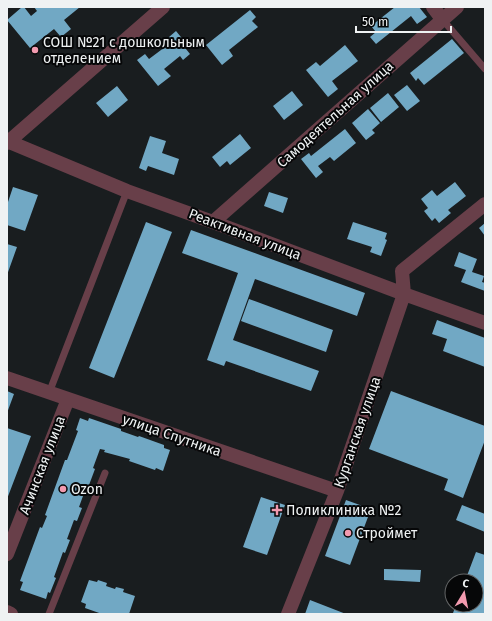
<svg xmlns="http://www.w3.org/2000/svg" width="492" height="621" font-family="'Fira Sans',sans-serif">
  <rect width="100%" height="100%" fill="#191d1f"/>
  <!-- building -->
  <path fill="#71a8c4" d="M22 7H24L31 16 37 11 34 7H80L64 20 71 29 61 37 54 29 30 48 7 20Z
    M395 7H419L427 17 417 24 411 16 376 44 370 37 376 32 371 26Z
    M250 10 256 17 252 21 258 27 229 50 233 56 222 65 206 45Z
    M176 31 185 42 182 44 190 54 183 60 180 56 164 69 171 76 158 86 137 60 145 54 149 59 165 47 162 43Z
    M452 39 464 53 424 85 418 78 416 81 410 73Z
    M345 45 358 61 332 81 338 89 328 97 306 70 316 62 320 66Z
    M407 85 420 101 407 111 394 95Z
    M117 86 128 100 108 117 96 103Z
    M292 91 303 105 284 120 273 106Z
    M388 93 399 107 381 122 370 108Z
    M368 109 380 123 372 130 375 133 366 140 352 123Z
    M345 129 356 143 334 161 330 157 318 166 323 172 316 178 301 159 309 153 311 156Z
    M240 134 251 148 230 165 227 161 220 167 212 157Z
    M150 136 166 141 162 153 179 159 174 175 148 166 146 171 139 168Z
    M455 182 466 196 448 210 451 213 439 223 435 218 432 221 424 211 428 208 421 199 432 190 437 196Z
    M13 187 38 195 25 231 7 225V205Z
    M269 192 288 198 283 213 264 206Z
    M146 222 172 232 114 378 89 368Z
    M353 222 387 233 385 239 387 240 381 256 370 252 372 247 347 239Z
    M485 223V236L479 228Z
    M191 230 365 293 357 316 255 279 233 340 319 371 311 391 226 361 224 366 207 360 238 273 182 253Z
    M7 244 17 247 7 275Z
    M459 252 477 259 472 272 484 276 482 282 485 283V291L461 282 466 270 454 266Z
    M249 299 333 330 326 352 241 321Z
    M437 320 485 338V367L443 351 447 339 432 334Z
    M7 391 14 394 7 413Z
    M391 391 485 426V440L463 498 444 490 448 479 369 449Z
    M80 418 88 421 89 418 121 429V431L138 437 139 436 164 445V448L170 450 163 471 156 468 155 470 129 461 130 459 104 452 105 450 100 449 93 468 95 469 89 485H87L79 507 82 508 77 521 74 520 67 539 70 540 65 553 63 552 54 577 56 578 50 593 48 592 46 599 20 590 23 582 20 581 40 527 42 528 47 516 45 515 65 460H67L78 431 76 430Z
    M7 428 31 436 7 499Z
    M261 497 285 505 267 555 243 547Z
    M346 500 371 509 350 565 325 556Z
    M462 505 485 514V532L456 520Z
    M476 552 485 555V614H455L453 613 456 605H476V581H465Z
    M384 569 421 570 420 582 384 580Z
    M89 580 97 582 98 580 107 583 106 586 115 589 116 587 124 589 123 592 135 596 129 614H102L85 608 86 604 81 602Z
    M310 600 346 614H305Z"/>
  <g fill="none" stroke-linecap="round" stroke-linejoin="round">
    <!-- service -->
    <path stroke="#683f49" stroke-width="7" d="M442 19 485 69
      M49 393 127 191
      M49 614 105 473"/>
    <!-- minor -->
    <path stroke="#683f49" stroke-width="14" d="M433 7 442 19
      M7 141 127 191 213 222 404 294 485 323
      M7 143 163 7
      M213 222 457 7
      M7 378 337 491
      M7 554 68 399
      M7 612 11 614
      M288 614 337 491 404 294 402 271 485 204"/>
  </g>
  <!-- markers -->
  <g fill="#f29aaf" stroke="#060708" stroke-width="1.5">
    <circle cx="35" cy="50" r="4"/>
    <circle cx="63" cy="489" r="4"/>
    <path d="M275 504h4v4h4v4h-4v4h-4v-4h-4v-4h4z"/>
    <circle cx="348" cy="533" r="4"/>
  </g>
  <g text-anchor="middle" stroke-width="4" stroke-linejoin="round" paint-order="stroke">
    <!-- poi labels -->
    <g font-size="14" fill="#eff2f3" stroke="#060708" text-anchor="start">
      <text x="43" y="47">СОШ №21 с дошкольным<tspan x="43" dy="16">отделением</tspan></text>
      <text x="71" y="494">Ozon</text>
      <text x="286" y="515">Поликлиника №2</text>
      <text x="356" y="538">Строймет</text>
    </g>
    <!-- street labels -->
    <g font-size="14" fill="#eff2f3" stroke="#060708">
      <text transform="translate(335 114) rotate(-42)" y="5">Самодеятельная улица</text>
      <text transform="translate(245 234) rotate(21)" y="5">Реактивная улица</text>
      <text transform="translate(357 432) rotate(-71)" y="5">Курганская улица</text>
      <text transform="translate(172 435) rotate(19)" y="5">улица Спутника</text>
      <text transform="translate(42 465) rotate(-69)" y="5">Ачинская улица</text>
    </g>
  </g>
  <!-- border -->
  <rect width="492" height="621" fill="none" stroke="#eff2f3" stroke-width="16"/>
  <!-- north arrow -->
  <g transform="translate(464 593) rotate(10)"><circle r="19" fill="#060708" stroke="#636566"/>
  <path d="M0-3L7 15L0 10L-7 15Z" fill="#f29aaf"/>
  <text y="-6" font-size="11" font-weight="bold" text-anchor="middle" fill="#eff2f3">С</text>
  </g>
  <!-- scale -->
  <path d="M356 26v6h95v-6" fill="none" stroke="#eff2f3" stroke-width="2"/>
  <text x="362" y="26" font-size="12" fill="#eff2f3" stroke="#060708" stroke-width="3" paint-order="stroke">50 m</text>
</svg>
